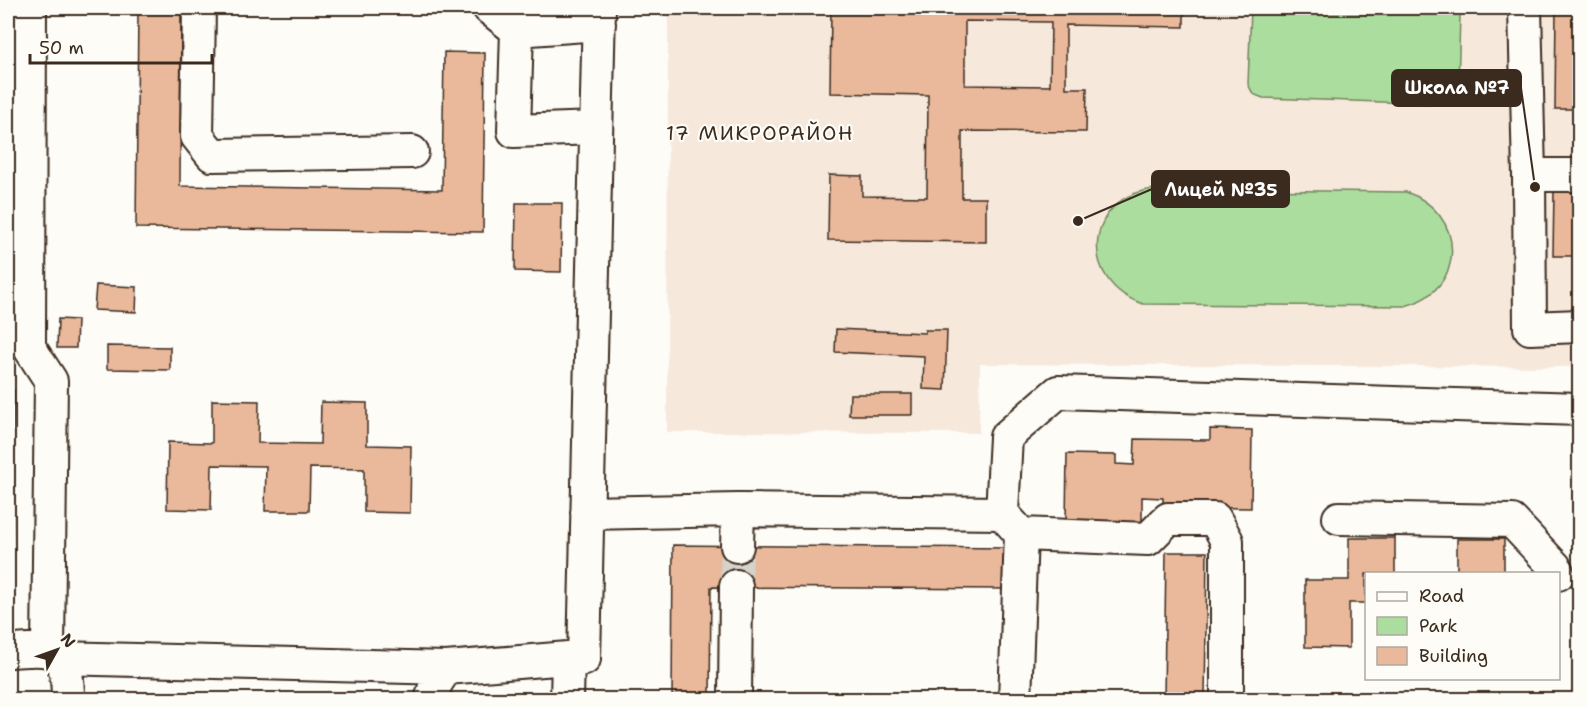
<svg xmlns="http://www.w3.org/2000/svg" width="1587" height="707" font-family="'Shantell Sans',sans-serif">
  <rect width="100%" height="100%" fill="#fdfcf7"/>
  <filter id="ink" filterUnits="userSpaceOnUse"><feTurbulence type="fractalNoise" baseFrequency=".0167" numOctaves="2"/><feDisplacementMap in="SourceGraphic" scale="12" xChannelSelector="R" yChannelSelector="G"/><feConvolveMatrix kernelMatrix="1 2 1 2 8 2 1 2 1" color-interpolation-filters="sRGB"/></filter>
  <g filter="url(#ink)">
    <!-- built -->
    <path fill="#f7e8dc" d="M668 8H1579V367L980 364 979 433 667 432Z"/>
    <!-- green -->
    <path fill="#abdd9e" stroke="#73845e" stroke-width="1.5" d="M1251 8H1456L1460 14 1458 89 1452 100 1440 104 1263 98 1253 94 1248 84Z
      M1156 189 1406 192C1466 212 1468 290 1405 306L1143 304C1076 282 1085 194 1156 189Z"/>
    <!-- building -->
    <path fill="#eab99c" stroke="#3b2a1e" stroke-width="1.5" fill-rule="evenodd" d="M138 8H181L180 186 442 190 444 52 485 53 483 232 136 228Z
      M831 8H1184V27L1066 25V88H1087L1086 132 962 131V198H986V242L828 240 829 175 862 176V196L927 197 928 95 830 93ZM965 21 1051 22 1050 86 965 85Z
      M1556 8H1580V109H1555Z
      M1554 191H1580V256H1553Z
      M516 203H562L561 272 515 271Z
      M96 285 137 287 136 312 94 310Z
      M58 319 77 320 76 348H57Z
      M836 329 925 333V330H947L945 390 923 389 924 356 835 352Z
      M107 346 170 347V370L107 369Z
      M8 390H14L9 700H8Z
      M850 394H912V415H849Z
      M212 400 259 401 258 443 320 444 321 402 367 403V445L411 446 410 513 364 512V469L310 468 309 511H265L266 466 212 465 211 510 167 509 168 442 212 443Z
      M1210 429 1252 430 1251 508 1163 507V498L1142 497V523L1066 522 1067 454 1116 455V464L1134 465 1135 439 1210 440Z
      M1349 538H1395V574H1366V603H1349V648L1305 647V580H1349Z
      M1457 539H1504V574H1457Z
      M673 545 1007 548V589L711 587 710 700H672Z
      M1166 552H1207L1205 700H1164Z"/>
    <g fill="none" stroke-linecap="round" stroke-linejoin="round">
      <!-- minor-tunnel -->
      <path stroke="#d6d2cc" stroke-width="32" stroke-dasharray="32 16" stroke-linecap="butt" d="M736 586 737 546"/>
      <defs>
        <path id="minor" d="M30 8 29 347 51 381 48 651
          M199 8 197 136 212 155 412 152
          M489 8 517 30 514 131 596 128
          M1525 8 1529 175
          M517 30 599 24
          M1580 175H1529L1530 328 1580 326
          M587 513 738 510
          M1002 513 1006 437 1058 392 1580 409
          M1339 518 1512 521 1555 567 1558 574
          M1021 534 1148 539 1168 519H1215L1227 541V700
          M737 546 738 510 1002 513 1021 534 1015 700
          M10 651C21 651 37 648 48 651 68 657 68 683 68 700
          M59 658 446 668
          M431 700 436 683 446 668 568 658
          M567 700 568 658 584 659 599 8
          M735 700 736 586"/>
      </defs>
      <!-- minor casing -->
      <use href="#minor" stroke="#3b2a1e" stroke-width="36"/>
      <!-- minor -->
      <use href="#minor" stroke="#fdfcf7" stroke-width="32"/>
    </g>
  </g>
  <g text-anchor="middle" stroke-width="4.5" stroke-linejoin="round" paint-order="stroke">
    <!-- quarter labels -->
    <g font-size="20" letter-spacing="1.5" fill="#3b2a1e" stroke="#fdfcf7">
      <text x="760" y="140">17 МИКРОРАЙОН</text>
    </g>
  </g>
  <!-- callouts -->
  <path fill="none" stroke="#3b2a1e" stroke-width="2" d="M1535 187L1521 88M1078 221L1152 189"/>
  <g fill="#3b2a1e" stroke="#fdfcf7" stroke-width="2">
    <circle cx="1535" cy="187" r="6"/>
    <circle cx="1078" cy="221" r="6"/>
  </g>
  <g fill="#3b2a1e" stroke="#3b2a1e" stroke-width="2">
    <rect x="1392" y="70" width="129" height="36" rx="6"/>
    <rect x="1152" y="171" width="137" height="36" rx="6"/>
  </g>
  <g font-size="18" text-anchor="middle" font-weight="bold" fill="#fff">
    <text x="1457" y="94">Школа №7</text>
    <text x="1221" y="196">Лицей №35</text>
  </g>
  <!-- margin -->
  <rect width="1587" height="707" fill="none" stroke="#fdfcf7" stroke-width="30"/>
  <rect x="15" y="15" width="1557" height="677" fill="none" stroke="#3b2a1e" stroke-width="2" filter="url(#ink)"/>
  <!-- legend -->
  <rect x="1365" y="572" width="195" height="108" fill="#fdfcf7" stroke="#afa8a0" stroke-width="1.5"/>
  <rect x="1377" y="592" width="30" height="9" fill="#fdfcf7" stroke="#afa8a0" stroke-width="1.5"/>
  <text x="1419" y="602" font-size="18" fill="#3b2a1e">Road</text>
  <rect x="1377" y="617" width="30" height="18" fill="#abdd9e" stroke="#afa8a0" stroke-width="1.5"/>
  <text x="1419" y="632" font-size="18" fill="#3b2a1e">Park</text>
  <rect x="1377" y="647" width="30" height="18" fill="#eab99c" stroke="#afa8a0" stroke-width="1.5"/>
  <text x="1419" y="662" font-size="18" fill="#3b2a1e">Building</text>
  <!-- north arrow -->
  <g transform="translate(57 650) rotate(50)" stroke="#fdfcf7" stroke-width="4.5" paint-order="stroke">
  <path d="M0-4.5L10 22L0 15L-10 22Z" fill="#3b2a1e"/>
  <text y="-9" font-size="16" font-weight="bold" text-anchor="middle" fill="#3b2a1e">N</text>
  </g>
  <!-- scale -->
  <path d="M30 54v9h182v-9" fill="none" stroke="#3b2a1e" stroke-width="3"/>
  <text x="39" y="54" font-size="18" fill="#3b2a1e" stroke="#fdfcf7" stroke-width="4.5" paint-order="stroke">50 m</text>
</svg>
